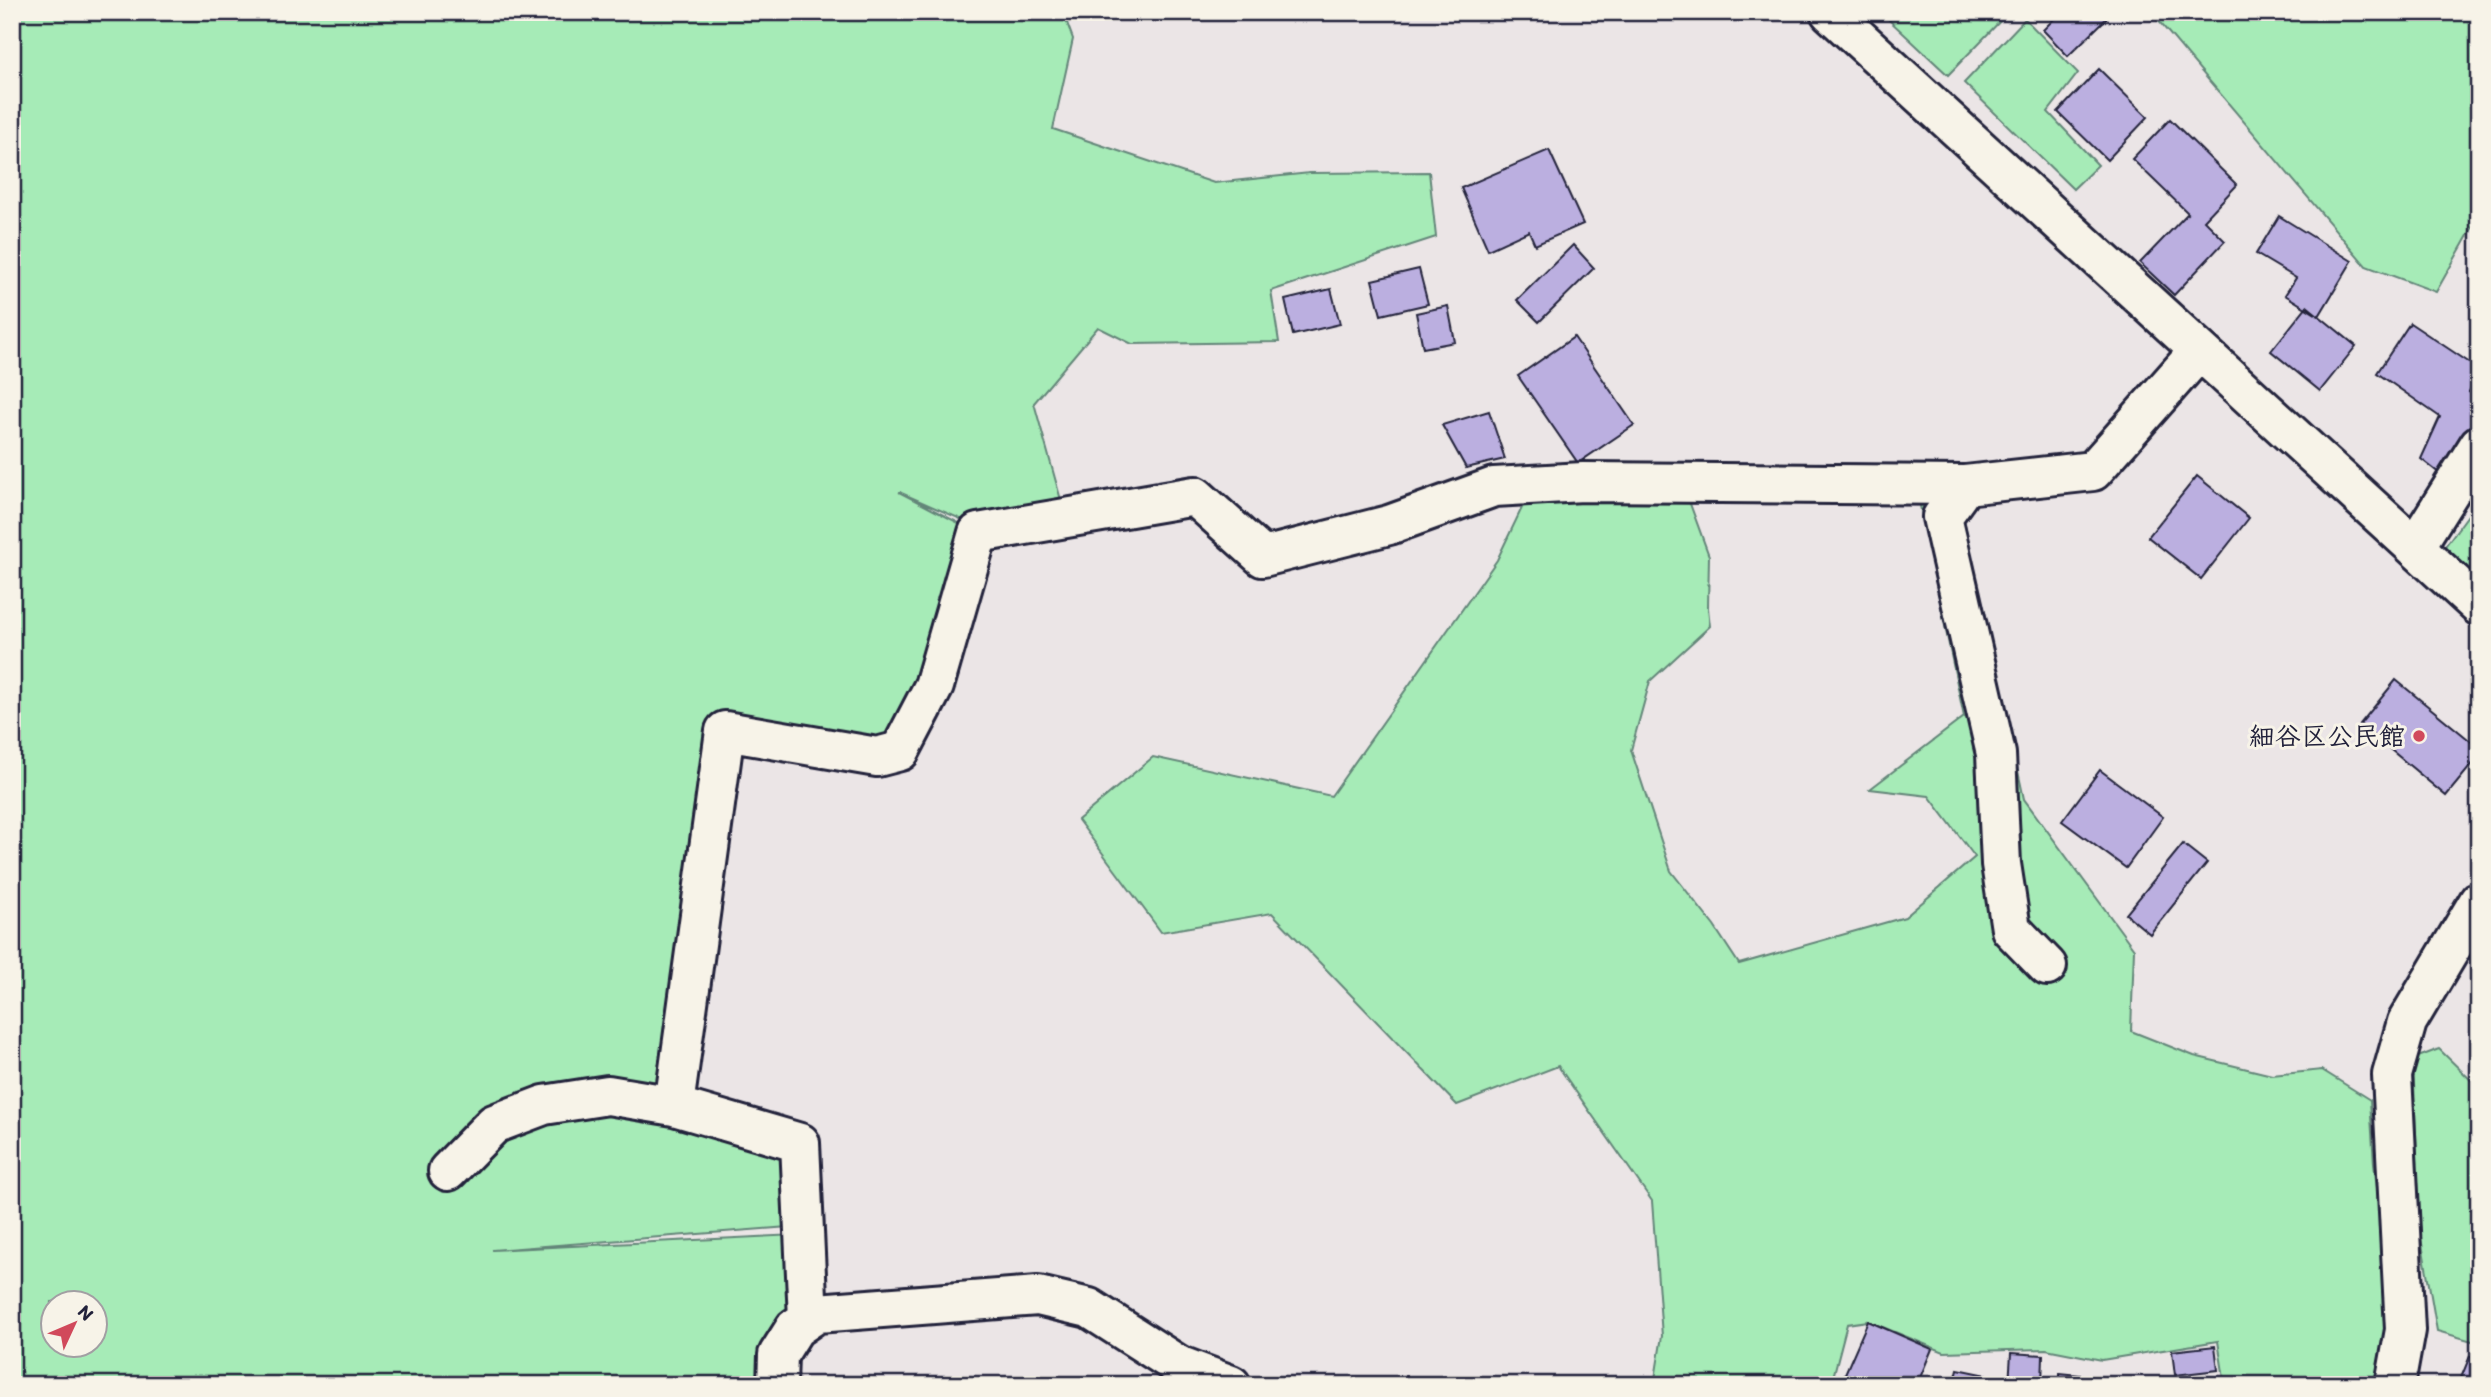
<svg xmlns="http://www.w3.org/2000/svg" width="2491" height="1397" font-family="Itim,'Klee One',sans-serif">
  <rect width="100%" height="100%" fill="#ebe5e6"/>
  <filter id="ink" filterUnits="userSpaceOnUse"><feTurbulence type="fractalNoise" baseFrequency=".0143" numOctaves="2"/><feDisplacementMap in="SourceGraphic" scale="14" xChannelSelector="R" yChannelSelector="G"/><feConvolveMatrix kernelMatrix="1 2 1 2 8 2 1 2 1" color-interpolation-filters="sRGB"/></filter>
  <g filter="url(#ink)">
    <!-- green -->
    <path fill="#a6ebb7" stroke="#648679" stroke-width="2" fill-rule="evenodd" d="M12 12H1063L1073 39 1053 129 1214 183 1310 173 1429 172 1436 237 1271 291 1279 342 1132 344 1098 327 1034 403 1066 518 972 524 899 492 978 533 907 753 725 732 674 1098 614 1109 787 1150 788 1227 492 1250 796 1235 803 1309 761 1385H12ZM52 1302H94V1344H52Z
      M1896 12H2009L1948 75 1889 20Z
      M2151 12H2479V216L2436 292 2366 266Z
      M2025 19 2078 73 2048 112 2098 165 2073 189 1964 83Z
      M1685 490 1709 556 1708 608 1710 626 1650 681 1631 750 1671 871 1714 926 1739 964 1905 917 1975 857 1929 796 1870 789 1964 717 1919 501H1960L2024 799 2134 949 2131 1031 2194 1056 2272 1075 2322 1070 2370 1100 2374 1164 2394 1324 2381 1385H2225L2218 1341 2102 1360 2046 1349 1944 1352 1868 1321 1847 1324 1831 1385H1654L1662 1336 1652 1201 1558 1066 1457 1105 1272 913 1161 932 1078 820 1153 757 1331 796 1497 560 1530 491Z
      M2479 500V576L2443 549Z
      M2439 1049 2479 1088V1343L2437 1331 2420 1232 2413 1059Z"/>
    <!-- building -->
    <path fill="#bbafe0" stroke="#22223b" stroke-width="2" d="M2061 12H2101L2107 18 2068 56 2043 30Z
      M2099 69 2148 117 2107 160 2058 112Z
      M2170 119 2237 185 2204 220 2225 241 2174 295 2140 263 2188 213 2132 159Z
      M1549 150 1583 224 1535 245 1529 231 1488 250 1461 188Z
      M2279 216 2352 261 2319 316 2285 295 2296 278 2256 254Z
      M1573 245 1594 268 1539 322 1517 300Z
      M1419 269 1428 304 1381 315 1372 280Z
      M1331 289 1340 324 1293 335 1285 300Z
      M1448 306 1455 342 1423 348 1416 313Z
      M2307 306 2356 346 2320 391 2271 351Z
      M2410 323 2479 369 2469 392 2479 401V422L2444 477 2421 459 2440 417 2377 373Z
      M1574 337 1634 425 1578 463 1518 376Z
      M1489 411 1505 459 1466 468 1442 425Z
      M2197 476 2249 518 2201 579 2148 537Z
      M2396 680 2479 748V756L2446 796 2360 724Z
      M2100 770 2163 817 2126 868 2062 821Z
      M2183 844 2207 863 2150 934 2126 914Z
      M1868 1321 1932 1349 1917 1385H1865L1844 1376Z
      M2215 1346 2218 1370 2175 1375 2172 1351Z
      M2011 1353 2043 1355 2042 1385H2009Z
      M2470 1356 2479 1360V1385H2458Z
      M1958 1369 1992 1376 1990 1385H1954Z
      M2060 1373 2166 1384V1385H2060Z"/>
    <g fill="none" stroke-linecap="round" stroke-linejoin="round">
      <defs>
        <path id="minor" d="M1830 12 2479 606
          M1965 485 1942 517 1996 754 2001 864 2011 929 2047 966
          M2415 547 2479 445
          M674 1106 725 731 877 757 900 751 934 686 978 533 1195 496 1263 557 1389 525 1494 487 1583 482 1965 485 2093 471 2199 351
          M448 1171 494 1124 544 1105 608 1095 674 1106 800 1143 808 1319
          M777 1385 778 1355 795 1328 817 1313 1038 1296 1089 1308 1178 1365 1231 1385
          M2395 1385 2405 1330 2392 1075 2407 1022 2479 901"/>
      </defs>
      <!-- minor casing -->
      <use href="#minor" stroke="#22223b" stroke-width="44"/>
      <!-- minor -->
      <use href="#minor" stroke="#f7f3e8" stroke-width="38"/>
    </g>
  </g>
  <!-- markers -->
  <circle fill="#d1495b" stroke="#f7f3e8" stroke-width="2.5" cx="2419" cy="736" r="7"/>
  <g text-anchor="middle" stroke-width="6" stroke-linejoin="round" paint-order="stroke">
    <!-- poi labels -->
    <g font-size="26" font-weight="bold" fill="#22223b" stroke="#f7f3e8" text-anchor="end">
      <text x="2405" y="745">細谷区公民館</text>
    </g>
  </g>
  <!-- margin -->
  <rect width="2491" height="1397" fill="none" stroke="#f7f3e8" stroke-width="42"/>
  <rect x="21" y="21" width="2449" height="1355" fill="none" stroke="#22223b" stroke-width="2.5" filter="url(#ink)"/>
  <!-- north arrow -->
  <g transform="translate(74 1324) rotate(46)"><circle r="33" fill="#f7f3e8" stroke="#a29fa3" stroke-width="2"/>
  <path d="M0-5L12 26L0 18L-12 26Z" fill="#d1495b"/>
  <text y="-10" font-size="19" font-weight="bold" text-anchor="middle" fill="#22223b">N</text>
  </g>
</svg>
